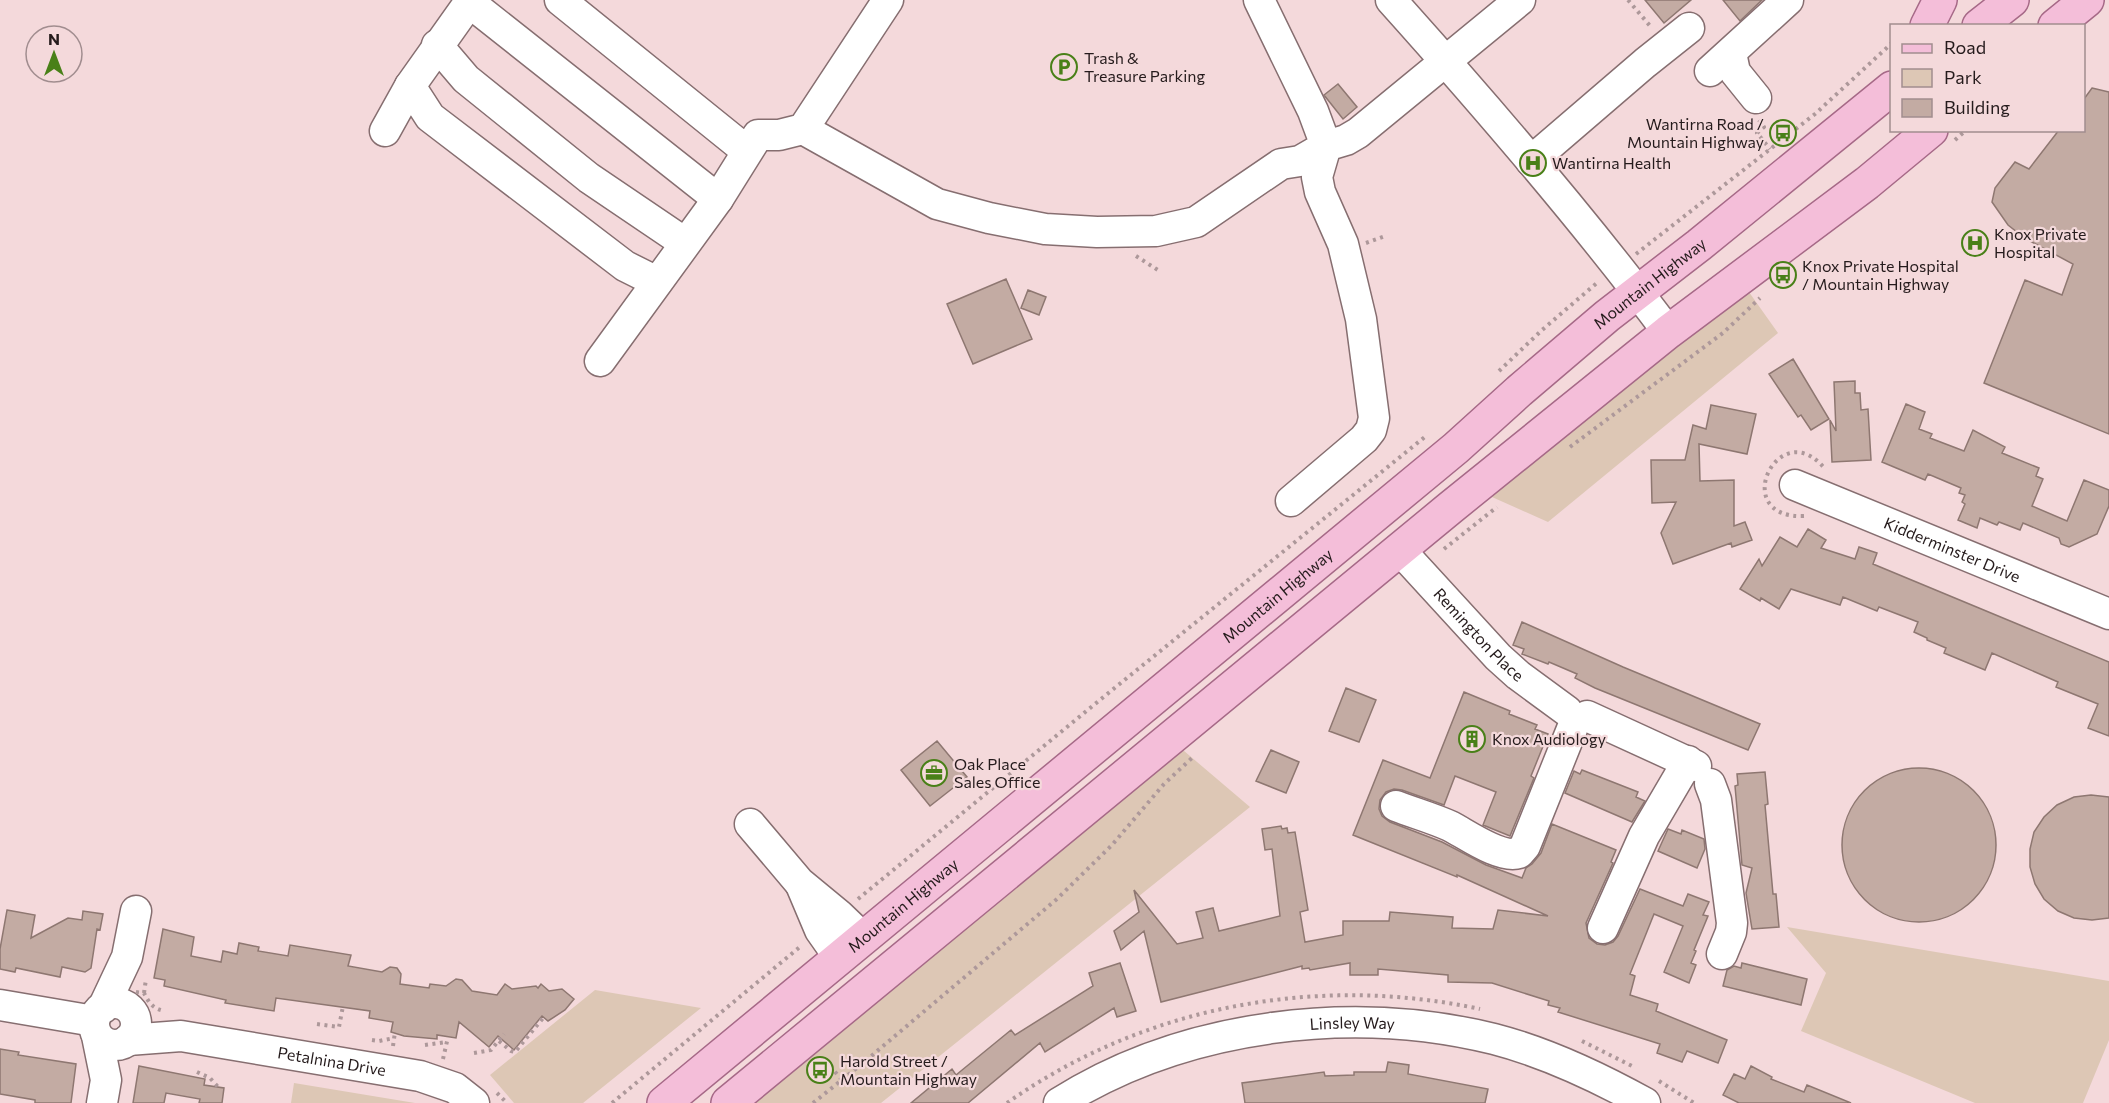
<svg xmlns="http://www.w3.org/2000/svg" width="2109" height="1103" font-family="Commissioner,sans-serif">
  <rect width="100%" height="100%" fill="#f4d9db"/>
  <!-- green -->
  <path fill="#ddc7b5" d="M1739 278 1778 333 1548 522 1474 489Z
    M1170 739 1250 807 881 1103H728Z
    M1787 927 2109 981V1040L2083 1103H1975L1801 1031 1826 973Z
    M595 990 701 1008 583 1103H514L490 1075Z
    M294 1083 415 1103H291Z"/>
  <!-- building -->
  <path fill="#c3aba3" stroke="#8e7771" stroke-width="1.5" d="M1645 0H1691L1664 23Z
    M1723 0H1762L1740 21Z
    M1338 84 1357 107 1343 119 1324 95Z
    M2092 88 2109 92V434L1984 383 2025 280 2062 295 2073 264 2026 239 2008 225 1992 202 1995 188 2015 162 2029 169 2059 130H2084V99Z
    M1006 279 1032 339 973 364 947 304Z
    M1028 290 1046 297 1039 315 1021 308Z
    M1793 359 1829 419 1811 430 1801 415 1798 417 1769 374Z
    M1855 381V393H1860L1861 410 1868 409 1871 460 1832 462 1830 420 1836 431 1834 382Z
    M1906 404 1925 412 1919 429 1932 434 1930 438 1964 451 1973 430 2005 447 2002 453 2039 468 2036 476 2043 479 2032 506 2067 521 2084 480 2109 490V506L2097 534 2069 547 2061 544 2059 538 2023 523 2020 530 1999 522 1997 525 1980 518 1977 528 1958 520 1965 504 1962 502 1965 495 1959 493 1961 488 1928 474 1925 480 1882 462Z
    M1711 405 1756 414 1747 454 1699 444 1700 481 1734 480V526L1745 522 1752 540 1732 547 1731 543 1673 564 1661 533 1676 502 1652 503 1651 460H1685L1693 425 1706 429Z
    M1808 529 1826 540 1821 548 1855 559 1859 547 1877 553 1873 564 2109 662V736L2088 728 2098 704 2056 687 2058 682 1992 653 1985 670 1944 653 1946 648 1927 640V638L1914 632 1918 622 1879 607 1877 611 1843 597 1840 605 1791 589 1779 609 1761 598 1760 601 1740 589 1759 559 1762 566 1780 537 1797 547Z
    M1522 622 1623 667 1760 724 1748 750 1595 688 1575 678 1577 674 1549 662 1548 664 1522 654 1524 649 1513 645Z
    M1346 688 1376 700 1359 742 1329 731Z
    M1464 692 1510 711 1509 714 1537 725 1535 729 1548 734 1531 776 1534 778 1510 836 1483 825 1496 792 1455 776 1444 805 1402 790 1394 789 1386 792 1380 800 1379 809 1382 816 1390 822 1442 842 1486 865 1522 878 1526 868 1532 864 1541 853 1552 824 1616 850 1611 862 1613 863 1586 923 1589 938 1597 944 1605 945 1613 942 1618 936 1640 889 1683 906 1688 894 1709 902 1703 915 1708 916 1694 950 1696 951 1691 963 1696 965 1689 983 1664 972 1683 926 1654 914 1630 974 1635 976 1630 995 1658 1004 1656 1011 1727 1040 1718 1063 1687 1051 1682 1062 1657 1053 1660 1044 1558 1012 1560 1008 1548 1005 1549 1001 1492 983 1448 982V975L1378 969V975H1350V963L1310 970 1309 968 1302 969V966L1161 1002 1144 931 1121 950 1114 931 1139 912 1134 890 1177 944 1203 938 1196 912 1213 908 1219 931 1280 916 1272 849 1265 850 1262 829 1281 826 1282 829 1287 828 1288 833 1295 832 1308 910 1300 912 1305 942 1343 935V921H1389L1390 912 1453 917 1452 928 1493 929 1498 910 1548 916 1457 875V877L1353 835 1383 760 1430 778Z
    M937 741 967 777 930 806 901 770Z
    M1271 750 1299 762 1286 793 1256 781Z
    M1842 845a77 77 0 1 1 154 0a77 77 0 1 1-154 0Z
    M1582 770 1638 792 1636 797 1645 801 1632 822 1565 793 1574 771 1580 774Z
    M1765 772 1768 804 1765 805 1773 894H1776L1779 927 1752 929 1746 893 1752 868 1742 865 1735 786 1738 785 1737 774Z
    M2091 795 2109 797V918L2092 920 2074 918 2058 911 2044 899 2035 884 2030 867V849L2034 832 2044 817 2057 805 2074 797Z
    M1668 829 1681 834 1682 830 1704 839 1705 849 1697 868 1658 851Z
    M7 910 35 915 31 938 68 918 82 920 83 911 103 914 100 930 97 929 91 968 85 972 62 967 60 977 16 968 15 972 0 969V949Z
    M163 929 194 937 191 956 221 962 223 951 237 954 239 943 259 947 258 951 288 956 290 945 351 955 348 966 382 972 390 967 397 968 401 974 400 984 429 988 430 984 446 986 456 979 462 980 472 991 497 995 505 984 512 989 536 986 538 988 541 984 549 991 562 989 574 999 565 1010 548 1021 542 1016 514 1050 498 1036 489 1047 459 1022 456 1038 437 1035V1039L404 1036 391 1032 393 1022 369 1018 370 1011 276 998 274 1011 225 1003 226 1000 164 986 165 980 154 978Z
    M1120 963 1136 1011 1117 1017 1114 1008 1045 1052 1040 1043 968 1103H911L952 1069 956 1075 1011 1030 1015 1035 1093 986 1089 973Z
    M1742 963 1807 979 1801 1005 1723 986 1727 970 1734 966 1741 968Z
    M0 1049 19 1052 18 1055 76 1064 71 1103H35V1100L0 1094Z
    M1388 1062 1409 1065 1408 1074 1488 1089 1485 1103H1245L1242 1083 1324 1072 1325 1076 1354 1075V1072H1386Z
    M139 1066 205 1079 204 1085 224 1088 222 1103H199L200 1099 166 1093 164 1103H133Z
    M1751 1066 1772 1077 1771 1079 1804 1092 1807 1085 1851 1103H1739L1723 1095 1734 1074 1745 1079Z"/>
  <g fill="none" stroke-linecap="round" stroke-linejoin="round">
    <defs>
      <g id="minor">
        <path d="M560 0 747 151"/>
        <path d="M1391 0C1487 107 1582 217 1668 332"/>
        <path d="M469 2 718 199"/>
        <path d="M437 45 466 79 589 178 685 243"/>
        <path d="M1731 53 1735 72 1756 98"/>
        <path d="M1710 71 1788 0"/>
        <path d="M410 86 430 117 625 266 657 282"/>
        <path d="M803 129 937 204 989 218 1045 229 1097 232 1156 231 1196 222 1281 164 1300 161 1326 146 1313 111 1259 0"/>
        <path d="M385 131 410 86 471 0"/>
        <path d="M1531 161 1645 63 1689 28"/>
        <path d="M600 361 718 199 758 135H779L803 129 888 0"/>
        <path id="s1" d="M1795 485 2109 614"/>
        <path d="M1291 501 1364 439 1371 430 1374 418 1361 319 1343 244 1320 192 1317 177 1326 146 1346 140 1358 133 1520 0"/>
        <path id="s2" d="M1399 549 1498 657 1518 675 1567 711"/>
        <path d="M1587 716 1696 766"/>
        <path d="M1710 784 1716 800 1732 923 1731 932 1722 954"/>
        <path d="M1396 806C1414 813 1432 818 1450 826 1466 834 1500 859 1519 853L1525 846 1572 729"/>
        <path d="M750 824 799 882 839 915 863 938"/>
        <path d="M801 885 820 930 839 957"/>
        <path d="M1603 928 1644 836 1688 761"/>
        <circle cx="115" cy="1024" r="21"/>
        <path d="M0 1005 94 1021"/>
        <path d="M103 1008 127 957 136 911"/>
        <path d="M97 1036 106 1080 102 1103"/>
        <path id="s3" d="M128 1040 181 1036 420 1076 455 1088 474 1103"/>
        <path id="s4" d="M1059 1103C1184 1024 1352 1004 1494 1039 1548 1053 1598 1077 1645 1103"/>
      </g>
      <g id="major">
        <path d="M1927 26 1940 0"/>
        <path d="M1979 26 2012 0"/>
        <path d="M2055 26 2087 0"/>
        <path id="s5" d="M664 1103 1456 448 1519 391 1607 316 1699 245 1892 88"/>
        <path d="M728 1103 1450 508 1668 332 1867 183 1931 130"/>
      </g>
    </defs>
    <!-- minor casing -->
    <use href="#minor" stroke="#866e70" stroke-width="33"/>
    <!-- major casing -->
    <use href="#major" stroke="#a66987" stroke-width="36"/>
    <!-- path -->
    <path stroke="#ad989a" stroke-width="4" stroke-dasharray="3 4.5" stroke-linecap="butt" d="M1628 0 1651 27
      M1759 120 1764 127 1757 133 1770 149
      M1955 140 1966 130
      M1366 243 1385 236
      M1636 254 1815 114 1892 43
      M1136 256 1161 272
      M1499 371 1542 330 1598 282
      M1570 447 1723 333 1760 298
      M1804 516C1727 519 1779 412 1825 469
      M1444 549 1497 507
      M858 899 1101 699 1426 436
      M136 992 144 993C149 1003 153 1009 165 1011
      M144 993 146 979
      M317 1024 339 1027 343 1006
      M372 1040 379 1041 394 1038
      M499 1041 511 1051 515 1052 543 1018
      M1582 1041 1634 1067
      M425 1045 447 1042
      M393 1046 395 1032
      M474 1053 491 1050 504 1034
      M443 1059 448 1037
      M197 1072 210 1078 218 1087
      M818 1073 825 1066H830L842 1080
      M1659 1081 1694 1103
      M497 1093 507 1103
      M612 1103 801 946
      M813 1103 863 1063 1057 899 1112 845 1164 784 1193 757
      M1007 1103C1144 1006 1317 974 1480 1009"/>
    <!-- minor -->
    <use href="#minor" stroke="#fff" stroke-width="30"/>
    <!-- major -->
    <use href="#major" stroke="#f4bed9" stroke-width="33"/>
  </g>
  <!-- icons -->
  <defs>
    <symbol id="parking-ring" viewBox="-11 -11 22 22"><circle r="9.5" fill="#f4d9db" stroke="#498018" stroke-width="1.5"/><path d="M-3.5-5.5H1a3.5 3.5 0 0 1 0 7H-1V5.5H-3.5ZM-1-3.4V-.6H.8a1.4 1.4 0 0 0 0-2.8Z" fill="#498018"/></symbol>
    <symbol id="bus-ring" viewBox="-11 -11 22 22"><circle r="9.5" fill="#f4d9db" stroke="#498018" stroke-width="1.5"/><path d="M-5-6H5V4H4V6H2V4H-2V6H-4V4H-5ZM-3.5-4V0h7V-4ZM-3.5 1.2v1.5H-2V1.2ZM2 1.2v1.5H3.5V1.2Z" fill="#498018"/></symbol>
    <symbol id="hospital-ring" viewBox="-11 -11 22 22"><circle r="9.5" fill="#f4d9db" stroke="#498018" stroke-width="1.5"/><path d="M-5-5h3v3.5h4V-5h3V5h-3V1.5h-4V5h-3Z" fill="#498018"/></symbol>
    <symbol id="building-ring" viewBox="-11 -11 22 22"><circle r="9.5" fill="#f4d9db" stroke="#498018" stroke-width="1.5"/><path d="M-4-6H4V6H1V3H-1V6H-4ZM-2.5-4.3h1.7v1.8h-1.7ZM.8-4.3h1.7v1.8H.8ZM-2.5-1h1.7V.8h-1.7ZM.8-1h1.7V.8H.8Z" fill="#498018"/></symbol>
    <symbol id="office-ring" viewBox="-11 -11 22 22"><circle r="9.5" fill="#f4d9db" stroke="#498018" stroke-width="1.5"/><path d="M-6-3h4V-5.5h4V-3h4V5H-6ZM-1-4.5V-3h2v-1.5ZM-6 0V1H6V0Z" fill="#498018"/></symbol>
  </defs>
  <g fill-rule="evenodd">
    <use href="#parking-ring" x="1049" y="52" width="30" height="30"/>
    <use href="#bus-ring" x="1768" y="118" width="30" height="30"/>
    <use href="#hospital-ring" x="1518" y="148" width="30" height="30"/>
    <use href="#hospital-ring" x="1960" y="228" width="30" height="30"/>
    <use href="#bus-ring" x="1768" y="260" width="30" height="30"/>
    <use href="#building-ring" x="1457" y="724" width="30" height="30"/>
    <use href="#office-ring" x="919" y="758" width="30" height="30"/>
    <use href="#bus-ring" x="805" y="1055" width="30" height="30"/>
  </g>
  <g text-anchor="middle" stroke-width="4.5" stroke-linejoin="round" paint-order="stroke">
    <!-- poi labels -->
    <g font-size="16" fill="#251b1c" stroke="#f4d9db" text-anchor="start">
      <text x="1084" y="64">Trash &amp;<tspan x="1084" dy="18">Treasure Parking</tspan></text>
      <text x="1764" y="130" text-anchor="end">Wantirna Road /<tspan x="1764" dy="18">Mountain Highway</tspan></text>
      <text x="1552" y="169">Wantirna Health</text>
      <text x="1994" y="240">Knox Private<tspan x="1994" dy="18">Hospital</tspan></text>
      <text x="1802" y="272">Knox Private Hospital<tspan x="1802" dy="18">/ Mountain Highway</tspan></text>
      <text x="1492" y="745">Knox Audiology</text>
      <text x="954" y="770">Oak Place<tspan x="954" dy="18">Sales Office</tspan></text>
      <text x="840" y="1067">Harold Street /<tspan x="840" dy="18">Mountain Highway</tspan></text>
    </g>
    <!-- street labels -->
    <g font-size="16" fill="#251b1c" stroke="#f4d9db">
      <text dy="6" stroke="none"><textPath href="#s5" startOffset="1282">Mountain Highway</textPath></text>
      <text dy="6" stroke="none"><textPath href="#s1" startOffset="170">Kidderminster Drive</textPath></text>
      <text dy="6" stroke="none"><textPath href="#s5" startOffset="796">Mountain Highway</textPath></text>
      <text dy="6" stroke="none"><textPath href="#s2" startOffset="117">Remington Place</textPath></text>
      <text dy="6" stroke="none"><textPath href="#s5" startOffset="310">Mountain Highway</textPath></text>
      <text dy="6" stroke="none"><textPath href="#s4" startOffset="308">Linsley Way</textPath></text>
      <text dy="6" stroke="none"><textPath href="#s3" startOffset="206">Petalnina Drive</textPath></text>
    </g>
  </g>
  <!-- legend -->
  <rect x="1890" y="24" width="195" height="108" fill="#f4d9db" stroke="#a18d8f" stroke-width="1.5"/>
  <rect x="1902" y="44" width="30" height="9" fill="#f4bed9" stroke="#a18d8f" stroke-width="1.5"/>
  <text x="1944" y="54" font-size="18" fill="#251b1c">Road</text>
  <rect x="1902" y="69" width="30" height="18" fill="#ddc7b5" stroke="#a18d8f" stroke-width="1.5"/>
  <text x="1944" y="84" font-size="18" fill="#251b1c">Park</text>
  <rect x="1902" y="99" width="30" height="18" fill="#c3aba3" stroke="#a18d8f" stroke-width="1.5"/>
  <text x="1944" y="114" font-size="18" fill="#251b1c">Building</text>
  <!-- north arrow -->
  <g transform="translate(54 54)"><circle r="28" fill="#f4d9db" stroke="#a18d8f" stroke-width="1.5"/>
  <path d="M0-4.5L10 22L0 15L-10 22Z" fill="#498018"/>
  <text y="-9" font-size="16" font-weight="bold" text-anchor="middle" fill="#251b1c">N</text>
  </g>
</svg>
